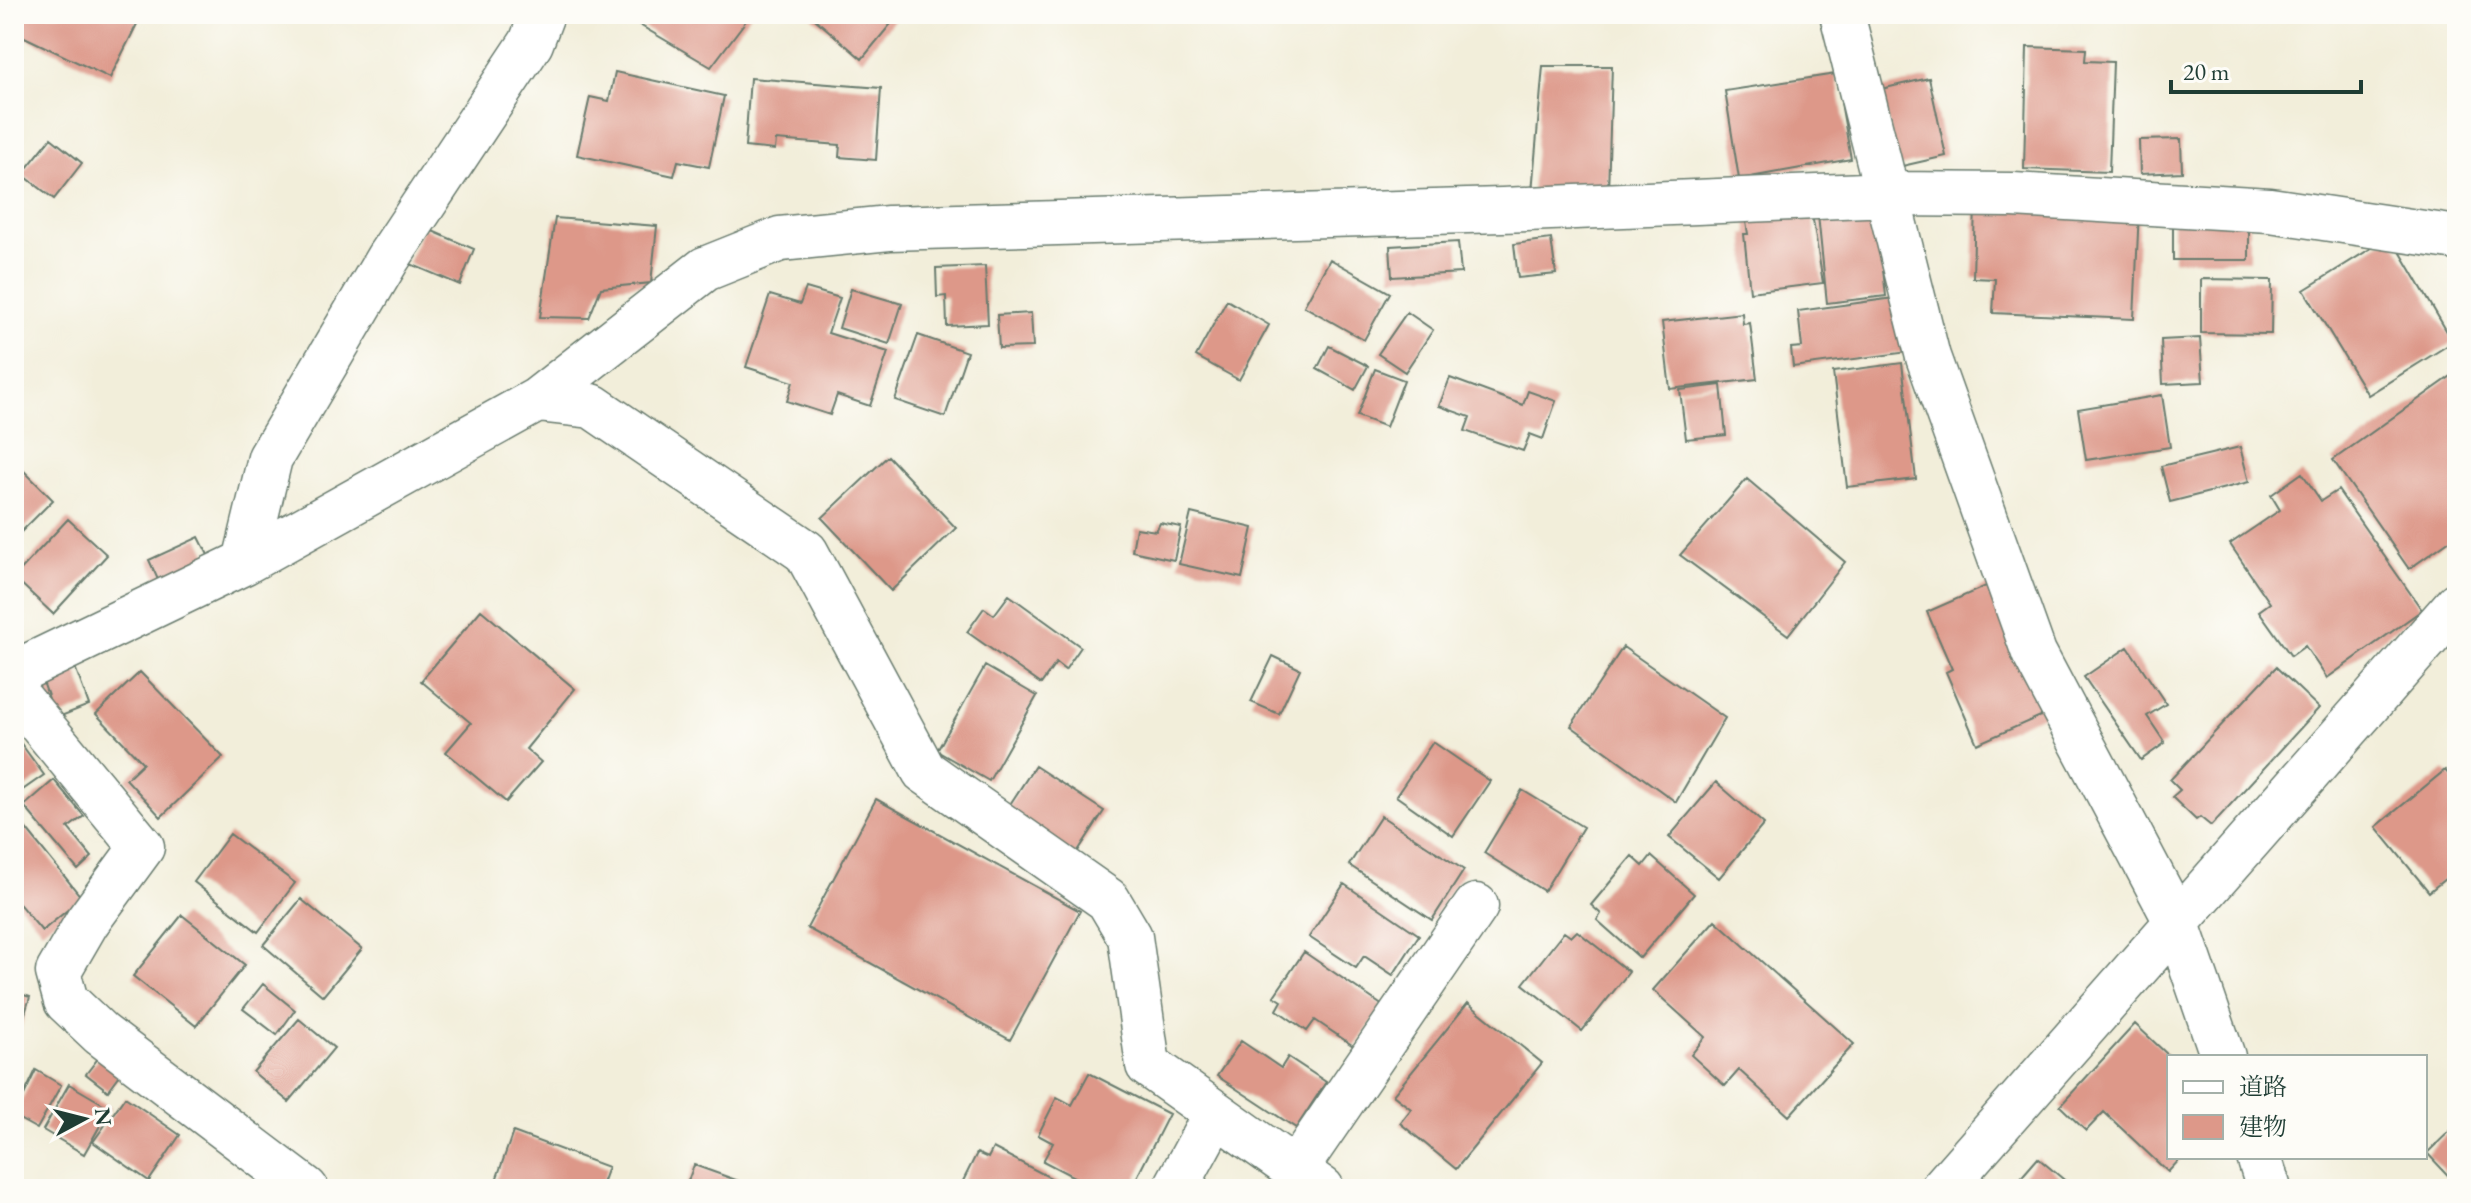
<svg xmlns="http://www.w3.org/2000/svg" width="2471" height="1203" font-family="'EB Garamond','Noto Serif JP',serif">
  <rect width="100%" height="100%" fill="#fdfcf7"/>
  <filter id="ink" filterUnits="userSpaceOnUse"><feTurbulence type="fractalNoise" baseFrequency=".0125" numOctaves="2"/><feDisplacementMap in="SourceGraphic" scale="16" xChannelSelector="R" yChannelSelector="G"/><feConvolveMatrix kernelMatrix="1 2 1 2 8 2 1 2 1" color-interpolation-filters="sRGB"/></filter>
  <filter id="wash" filterUnits="userSpaceOnUse"><feTurbulence type="fractalNoise" baseFrequency=".006" numOctaves="4" result="noise"/><feDisplacementMap in="SourceGraphic" scale="32" xChannelSelector="R" yChannelSelector="G"/><feGaussianBlur stdDeviation="1.8" result="paint"/><feColorMatrix in="noise" values="0 0 0 0 0 0 0 0 0 0 0 0 0 0 0 0 0 1.4 0 .05"/><feComposite in="paint" operator="in"/></filter>
  <g filter="url(#wash)">
    <rect width="100%" height="100%" fill="#f2eeda"/>
    <g id="blocks">
      <!-- building -->
      <path fill="#dd9889" d="M14 14H142L110 78 14 32Z
        M621 14H751L711 67Z
        M809 14H899L862 59Z
        M2027 47 2086 49 2085 61 2113 62 2109 172 2024 169Z
        M1543 66H1612L1608 192H1532Z
        M615 72 724 96 709 167 678 161 674 176 577 155 590 97 609 101Z
        M1836 74 1851 159 1739 179 1725 91Z
        M750 78 881 88 876 160 839 157 840 145 776 140 775 150 745 147Z
        M1929 78 1946 156 1898 167 1881 89Z
        M51 138 82 163 54 199 22 174Z
        M2181 139 2182 172 2140 174 2139 140Z
        M1975 203 2139 210 2134 319 1993 313 1995 279 1973 278Z
        M1876 208 1886 296 1827 303 1818 215Z
        M1812 214 1823 283 1750 292 1744 234H1748L1746 222Z
        M2173 217H2249V260H2173Z
        M555 218 657 226 651 283 601 288 589 318 540 317Z
        M423 227 474 249 460 285 408 263Z
        M2391 236 2453 342 2368 395 2304 290Z
        M1551 239 1556 274 1518 278 1514 244Z
        M1458 242 1461 273 1392 277 1390 246Z
        M1330 259 1390 293 1364 340 1304 306Z
        M985 266 988 324 947 326 946 296 937 297 936 268Z
        M2201 279 2272 280 2271 334 2201 333Z
        M806 288 840 298 828 333 888 352 870 406 837 395 830 415 787 401 793 382 746 367 770 295 800 304Z
        M851 289 902 304 889 344 839 328Z
        M1902 297 1909 352 1793 367 1791 348 1802 347 1798 311Z
        M1227 300 1269 325 1239 380 1196 356Z
        M1407 312 1433 330 1405 372 1378 354Z
        M1031 313 1033 347 999 348 997 315Z
        M1742 313 1743 324 1750 323 1757 379 1670 389 1662 322Z
        M918 335 967 352 945 417 895 400Z
        M2200 338 2203 382 2163 384 2161 340Z
        M1329 346 1368 366 1355 390 1317 369Z
        M1902 363 1916 479 1847 487 1833 372Z
        M1375 369 1404 380 1386 427 1357 416Z
        M2457 372V535L2409 569 2333 460Z
        M1450 378 1523 405 1528 391 1556 401 1543 439 1530 434 1523 451 1465 431 1470 417 1439 406Z
        M1721 385 1726 435 1686 439 1680 390Z
        M2162 395 2170 447 2086 460 2078 409Z
        M2240 447 2249 482 2170 502 2161 466Z
        M888 456 956 528 891 591 822 518Z
        M16 463 53 500 14 539V465Z
        M2302 473 2321 501 2338 490 2422 610 2327 678 2305 646 2291 656 2259 611 2270 603 2230 544 2280 510 2271 495Z
        M1747 479 1845 562 1788 635 1680 555Z
        M1191 513 1253 528 1242 578 1179 564Z
        M68 519 107 555 53 614 14 577Z
        M1160 523 1181 527 1174 560 1132 551 1136 528 1156 531Z
        M199 537 215 569 164 593 149 560Z
        M1995 582 2052 711 1977 744 1946 672 1952 669 1927 612Z
        M1009 595 1081 647 1065 670 1056 663 1041 684 967 632 984 608 994 615Z
        M481 610 575 689 526 749 541 762 506 802 446 752 471 723 421 681Z
        M1623 647 1725 718 1676 802 1571 726Z
        M2128 647 2166 704 2147 716 2165 743 2141 760 2084 677Z
        M1273 656 1300 669 1279 714 1251 702Z
        M985 666 1037 696 989 781 937 751Z
        M75 667 89 705 56 718 42 679Z
        M2276 667 2319 708 2211 826 2200 817 2196 820 2172 797 2180 790 2170 780Z
        M140 672 223 757 161 817 126 779 143 763 96 714Z
        M14 734 44 775 14 796Z
        M1433 742 1490 781 1453 836 1396 796Z
        M1035 766 1104 811 1072 860 1003 815Z
        M2445 770 2457 784V869L2429 892 2376 827Z
        M54 780 84 816 68 828 92 857 78 870 24 806Z
        M1716 782 1764 824 1719 878 1669 837Z
        M1522 790 1583 827 1544 891 1484 853Z
        M876 799 1080 911 1010 1040 807 928Z
        M1381 816 1464 870 1432 920 1349 865Z
        M19 820 82 898 42 931 14 898V824Z
        M230 834 295 883 258 932 194 882Z
        M1632 856 1643 866 1651 856 1694 894 1640 958 1597 920 1601 914 1591 905Z
        M1344 884 1419 935 1393 975 1364 956 1356 968 1309 937Z
        M301 899 362 949 323 996 263 945Z
        M182 915 245 965 196 1026 133 976Z
        M1715 920 1854 1044 1789 1116 1739 1070 1725 1086 1691 1055 1705 1037 1653 990Z
        M1577 931 1629 972 1582 1031 1523 984 1564 932 1571 937Z
        M1304 952 1383 1006 1355 1047 1315 1020 1307 1031 1277 1010 1282 1001 1274 996Z
        M263 984 295 1010 277 1035 243 1009Z
        M14 992 30 997 15 1047H14Z
        M1468 1003 1542 1063 1456 1169 1400 1123 1411 1109 1393 1095Z
        M299 1019 334 1048 289 1102 253 1072Z
        M2135 1024 2169 1056V1157H2182L2168 1172 2104 1112 2086 1131 2060 1106Z
        M1241 1041 1281 1068 1288 1057 1326 1082 1296 1128 1217 1076Z
        M103 1052 125 1068 108 1091 86 1074Z
        M36 1070 61 1085 37 1129 14 1116Z
        M1089 1073 1169 1114 1131 1189H1097L1043 1161 1053 1143 1038 1135 1057 1097 1072 1105Z
        M69 1084 110 1108 84 1154 43 1130Z
        M125 1097 180 1135 149 1181 93 1142Z
        M2457 1124V1185L2427 1153Z
        M513 1132 608 1167 600 1189H493Z
        M993 1148 1072 1189H959L977 1153 988 1158Z
        M2038 1158 2075 1189H2011Z
        M694 1165 761 1189H685Z"/>
    </g>
  </g>
  <g filter="url(#ink)">
    <use href="#blocks" fill-opacity="0" stroke="#697b6e" stroke-width="2"/>
    <g fill="none" stroke-linecap="round" stroke-linejoin="round">
      <defs>
        <path id="street" d="M1842 14 1928 357 2034 653 2176 921 2223 1057
          M537 400 592 406 806 552 924 771 1108 900 1130 937 1148 1065 1322 1189
          M245 562 270 458 388 258 531 43 542 14
          M14 673 245 562 537 400 705 269 780 239 889 228 1502 210 1889 194 2013 195 2270 210 2457 238
          M14 692 142 847 87 922 58 972 66 1001 101 1034 306 1189
          M2259 1157 2269 1189
          M1295 1170 1476 906
          M1175 1189 1215 1115
          M1942 1189 2457 604"/>
      </defs>
      <!-- street casing -->
      <use href="#street" stroke="#697b6e" stroke-width="47"/>
      <!-- street -->
      <use href="#street" stroke="#fff" stroke-width="44"/>
    </g>
  </g>
  <!-- margin -->
  <rect width="2471" height="1203" fill="none" stroke="#fdfcf7" stroke-width="48"/>
  <!-- legend -->
  <rect x="2167" y="1055" width="260" height="104" fill="#fdfcf7" stroke="#a4b0a9" stroke-width="2"/>
  <rect x="2183" y="1081" width="40" height="12" fill="#ffffff" stroke="#a4b0a9" stroke-width="2"/>
  <text x="2239" y="1095" font-size="24" fill="#1f3d34">道路</text>
  <rect x="2183" y="1115" width="40" height="24" fill="#dd9889" stroke="#a4b0a9" stroke-width="2"/>
  <text x="2239" y="1135" font-size="24" fill="#1f3d34">建物</text>
  <!-- north arrow -->
  <g transform="translate(84 1119) rotate(83)" stroke="#fdfcf7" stroke-width="6" paint-order="stroke">
  <path d="M0-6L14 30L0 20L-14 30Z" fill="#1f3d34"/>
  <text y="-12" font-size="22" font-weight="bold" text-anchor="middle" fill="#1f3d34">N</text>
  </g>
  <!-- scale -->
  <path d="M2171 80v12h190v-12" fill="none" stroke="#1f3d34" stroke-width="4"/>
  <text x="2183" y="80" font-size="24" fill="#1f3d34" stroke="#fdfcf7" stroke-width="6" paint-order="stroke">20 m</text>
</svg>
